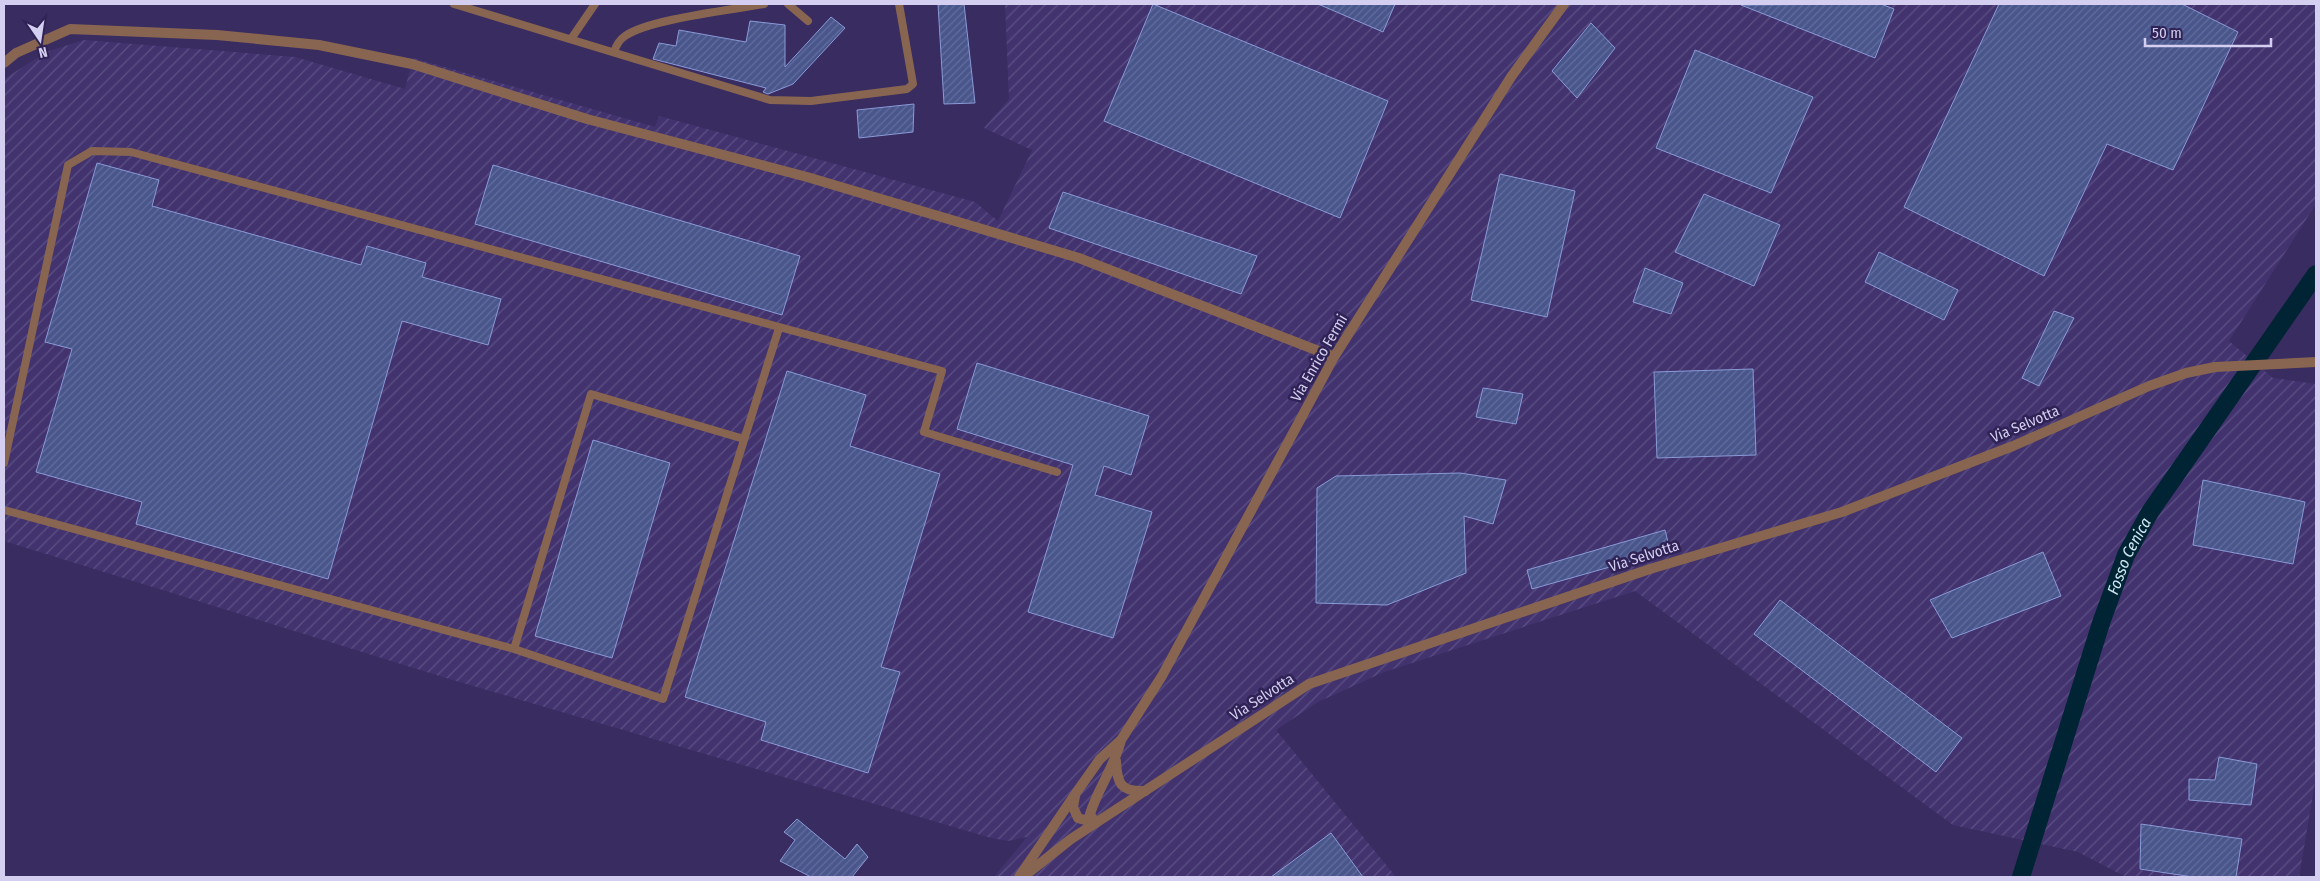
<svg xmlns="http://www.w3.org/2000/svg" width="2320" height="881" font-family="'Fira Sans Condensed',sans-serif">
  <defs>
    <pattern id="industrial-furrows" width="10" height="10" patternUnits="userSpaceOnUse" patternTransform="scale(1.25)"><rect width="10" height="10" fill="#42336f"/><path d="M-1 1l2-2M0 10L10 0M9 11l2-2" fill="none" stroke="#5c5084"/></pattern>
    <pattern id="building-hatch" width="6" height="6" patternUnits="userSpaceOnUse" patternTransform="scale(1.25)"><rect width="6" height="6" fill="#49568c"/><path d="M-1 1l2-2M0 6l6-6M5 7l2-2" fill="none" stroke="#626d9c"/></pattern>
  </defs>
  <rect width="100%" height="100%" fill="#392c61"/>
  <!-- industrial -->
  <path fill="url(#industrial-furrows)" d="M1005 4H2316V204L2229 341 2273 378 2316 384V776L2299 877H2126L2078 852 1953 825 1635 591 1384 672 1318 702 1276 730 1396 877H994L1027 837 1008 841 991 838 446 678 4 541V79L46 52 84 40 295 57 405 89 413 58 655 127 659 116 975 202 998 221 1032 150 984 128 1009 99Z"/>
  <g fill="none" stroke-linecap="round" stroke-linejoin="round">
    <!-- canal -->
    <path stroke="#012434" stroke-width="18" id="s1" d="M2021 877 2102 620 2126 555 2150 512 2316 274"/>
  </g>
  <!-- building -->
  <path fill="url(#building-hatch)" stroke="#8a9ad6" d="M938 4H964L975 103 944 104Z
    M1153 4 1388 101 1340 218 1104 121Z
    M1318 4H1395L1383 32Z
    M1881 4 1894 9 1875 58 1741 5Z
    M1999 4H2182L2238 32 2173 170 2107 144 2044 276 1904 207Z
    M831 17 845 28 793 84 768 94 763 92 766 88 653 59 659 43 676 46 679 30 746 42 750 21 785 25V67Z
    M1591 23 1615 48 1577 98 1552 71Z
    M1695 50 1813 97 1771 193 1656 148Z
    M914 104 913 132 859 138 857 110Z
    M97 163 159 180 152 206 361 265 367 246 426 263 422 277 501 299 488 345 402 321 328 579 136 524 142 502 36 472 72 349 45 342Z
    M493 165 800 256 782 315 475 224Z
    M1500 174 1575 191 1547 317 1471 300Z
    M1063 192 1257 256 1241 294 1049 228Z
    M1704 194 1780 225 1754 286 1675 252Z
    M1879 252 1958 290 1944 320 1865 282Z
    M1645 268 1683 283 1671 314 1633 302Z
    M2054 311 2074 318 2039 386 2022 378Z
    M977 363 1149 416 1131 475 1104 466 1095 495 1152 512 1113 638 1028 612 1073 465 957 429Z
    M1753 369 1756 455 1657 458 1654 372Z
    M787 371 866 395 850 446 940 474 881 667 900 672 868 773 761 740 766 722 685 697Z
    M1483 388 1523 394 1516 424 1476 417Z
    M593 440 670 463 612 658 535 636Z
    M1460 473 1506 480 1493 524 1464 516 1466 573 1387 605 1316 603 1317 488 1336 476Z
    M2203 480 2305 502 2293 564 2193 545Z
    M1665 530 1670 550 1532 589 1527 570Z
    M2043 552 2061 596 1952 638 1930 600Z
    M1780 600 1962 738 1936 772 1754 634Z
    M2219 757 2257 764 2251 805 2189 800V779L2215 780Z
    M797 819 845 859 857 844 868 857 852 877H811L780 861 795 840 784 832Z
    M2141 824 2242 839 2236 877H2193L2140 869Z
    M1331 833 1363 877H1271Z"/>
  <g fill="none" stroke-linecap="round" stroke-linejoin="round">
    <!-- service -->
    <path stroke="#886550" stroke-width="8" d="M454 4 770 100 811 101 907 89 913 84 899 4
      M788 4 808 21
      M571 39 595 4
      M614 52C616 46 619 40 625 36 649 19 732 10 764 4
      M744 439 591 394 514 649 663 699 779 328
      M4 463 68 165 92 151 131 152 942 371 924 432 1057 472
      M4 510 514 649"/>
    <!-- minor -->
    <path stroke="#886550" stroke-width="10" d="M4 63 16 53 70 29 217 35 319 45 412 64 587 119 807 177 1079 258 1334 357
      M1116 761C1117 783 1120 792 1145 791
      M1075 796 1073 807 1078 818 1095 823
      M1095 823 1090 814C1098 788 1114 768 1121 740
      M1019 877 1076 793 1100 759 1121 740 1162 676 1334 357 1511 77 1564 4"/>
    <!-- tertiary -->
    <path stroke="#886550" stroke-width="10" d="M1023 877 1071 839 1309 684 1650 569 1842 512 2013 446 2149 386 2186 373 2215 367 2316 362"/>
  </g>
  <g text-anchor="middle" stroke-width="5" stroke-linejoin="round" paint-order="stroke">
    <!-- street labels -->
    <g font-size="15" fill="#d4cff0" stroke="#2f2255">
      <text transform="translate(1319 358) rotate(-60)" y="5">Via Enrico Fermi</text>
      <text transform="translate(2025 424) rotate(-23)" y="5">Via Selvotta</text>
      <text transform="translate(1644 556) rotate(-18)" y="5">Via Selvotta</text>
      <text transform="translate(1262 697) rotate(-33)" y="5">Via Selvotta</text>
    </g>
    <!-- water labels -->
    <g font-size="16" font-style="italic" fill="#d1e8f5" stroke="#2f2255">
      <text dy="6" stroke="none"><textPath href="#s1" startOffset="339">Fosso Cenica</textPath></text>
    </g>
  </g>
  <!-- border -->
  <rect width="2320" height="881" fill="none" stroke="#d4cff0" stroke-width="10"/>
  <!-- north arrow -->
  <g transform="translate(40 40) rotate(167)" stroke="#2f2255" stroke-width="4" paint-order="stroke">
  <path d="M0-4L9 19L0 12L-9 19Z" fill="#d4cff0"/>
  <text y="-8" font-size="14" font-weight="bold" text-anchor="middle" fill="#d4cff0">N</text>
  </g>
  <!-- scale -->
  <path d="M2145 38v8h126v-8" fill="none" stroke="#d4cff0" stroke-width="2.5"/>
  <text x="2152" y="38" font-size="15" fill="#d4cff0" stroke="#2f2255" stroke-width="4" paint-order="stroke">50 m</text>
</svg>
